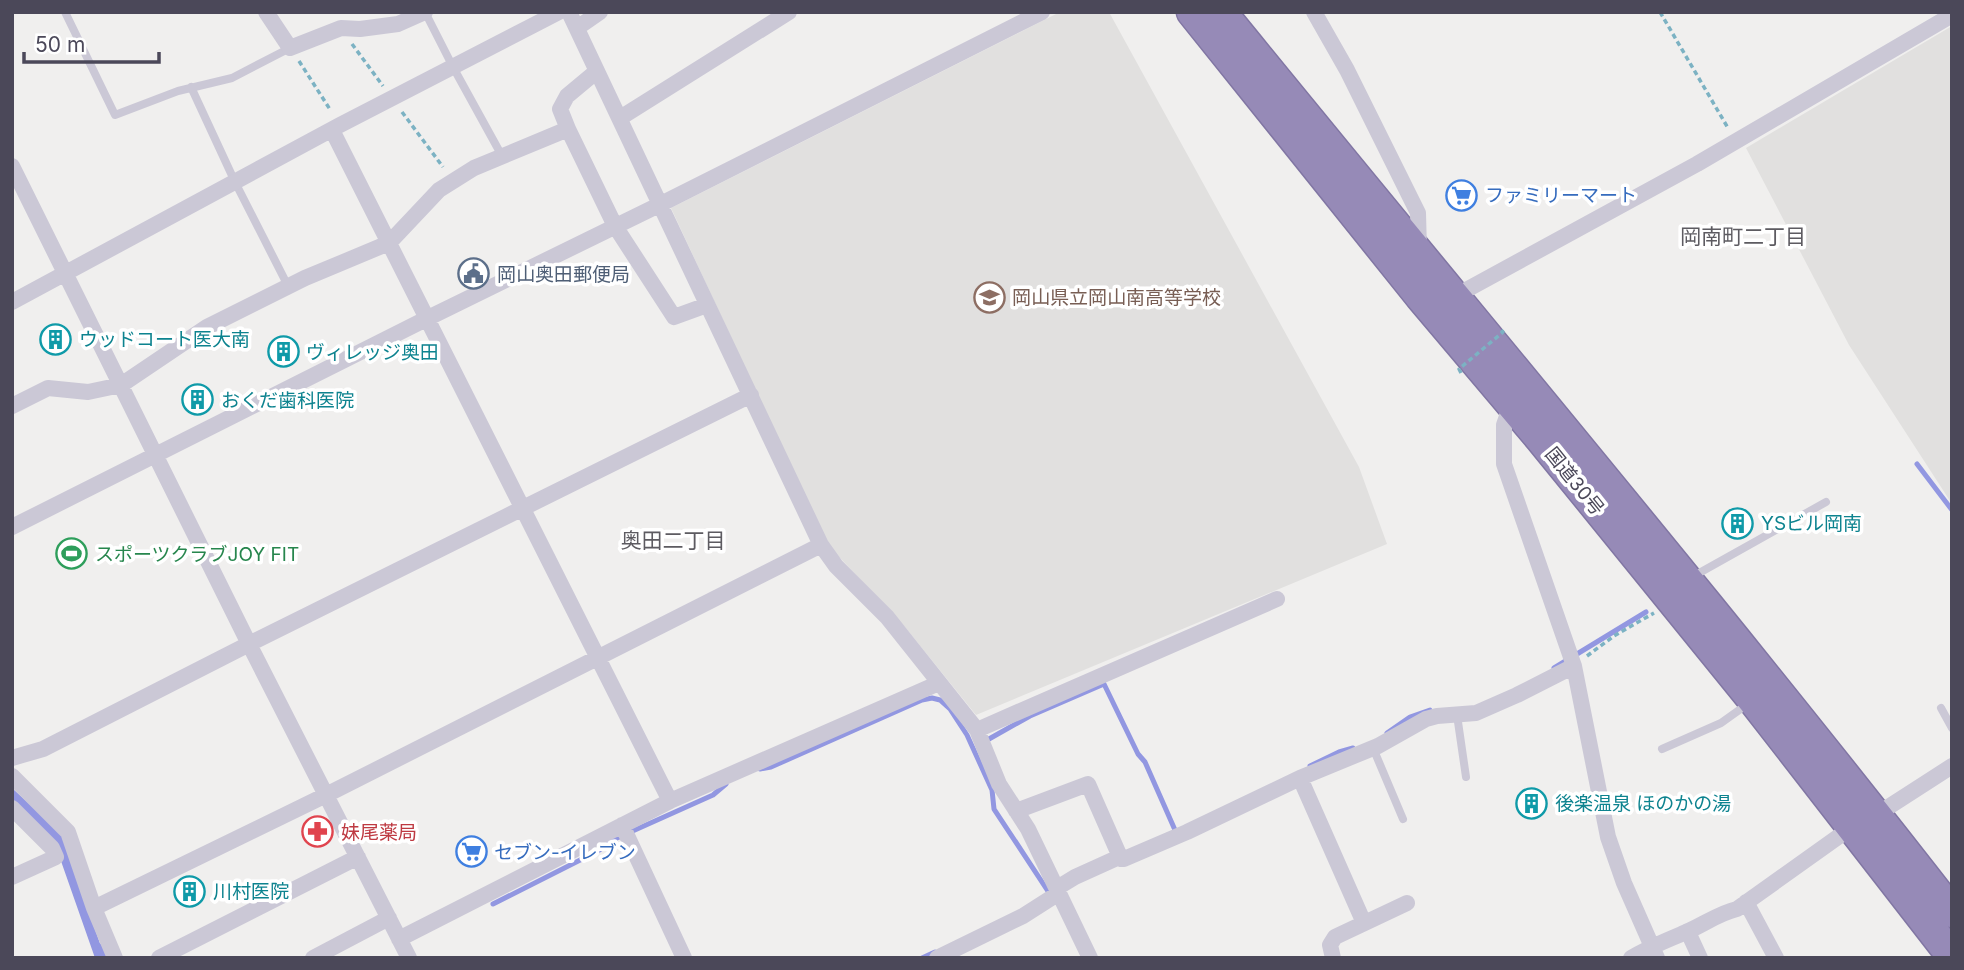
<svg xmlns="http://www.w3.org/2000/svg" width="1964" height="970" font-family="Inter,'Noto Sans JP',sans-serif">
  <rect width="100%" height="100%" fill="#f0efee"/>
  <!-- education -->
  <path fill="#e1e0df" d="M1060 12H1109L1359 467 1387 544 976 715 905 627 827 544 671 208Z
    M1952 26V504L1849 345 1746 148Z"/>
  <!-- water -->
  <path fill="#9297e1" d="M12 788 62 834 105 958H95L55 844 12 802Z"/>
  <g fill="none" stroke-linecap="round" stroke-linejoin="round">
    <!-- stream -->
    <path stroke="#9297e1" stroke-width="5" d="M1917 464 1952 510
      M1554 668 1646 612
      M1387 733 1410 717 1430 710
      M989 739 1030 716 1104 684 1138 754 1145 762 1175 830
      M1310 766 1339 752 1353 748
      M760 769 771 767 922 700 932 698 940 700 950 709 967 735 992 790 994 809 1048 891
      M493 904 598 851 617 838 713 795 726 784
      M100 946 105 958
      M922 958 935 952"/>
    <defs>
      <path id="highway" d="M1192 12 1420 296 1540 438 1753 700 1952 956
        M1221 12C1465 312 1715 607 1952 912"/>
    </defs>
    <!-- highway casing -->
    <use href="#highway" stroke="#8176a3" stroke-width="33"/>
    <!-- path -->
    <path stroke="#7cb2c3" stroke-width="3.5" stroke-dasharray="5 3.5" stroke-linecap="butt" d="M1660 12 1728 128
      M352 44 383 86
      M299 61 331 111
      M402 112 443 167
      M1587 656 1614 636 1654 613"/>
    <!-- lane -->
    <path stroke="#cbc8d6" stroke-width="8" d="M65 12 115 115 178 91 232 78 290 48
      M425 12 453 67 502 156
      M191 87 235 182 288 286
      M1692 577 1826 502
      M1941 708 1952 728
      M1457 715 1466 777
      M1373 748 1403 819
      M1662 749 1721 723 1749 703"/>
    <!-- street -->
    <path stroke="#cbc8d6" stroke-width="16" d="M266 12 290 48 341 28 360 29 398 24 425 12
      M569 12 821 545 836 566 887 617 977 730 999 784 1028 829 1090 958
      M1314 12 1347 70 1418 213 1419 250
      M577 28 600 12
      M597 71 567 96 560 109 568 129 615 226 674 317 707 305
      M620 118 789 12
      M332 130 670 801
      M12 166 249 644 409 958
      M1451 301 1468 289 1697 164 1952 15
      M12 302 340 125 559 12
      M1515 402 1511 405 1504 425V464L1574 666 1608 837 1624 883 1657 958
      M12 406 48 388 88 392 121 385 207 327 305 278 389 243 439 190 474 168 568 129
      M12 527 428 318 659 205 1042 12
      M977 730 1277 599
      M12 758 43 749 249 644 751 395
      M12 776 68 832 94 908 115 958
      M1300 778 1364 923
      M12 808 52 848 56 857 12 877
      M1016 811 1088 784 1121 859
      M1876 815 1952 766
      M622 825 684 958
      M1057 888 1075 877 1117 858 1124 859 1187 832 1300 778 1378 746 1426 719 1437 716 1476 713 1517 695 1574 666
      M1746 902 1776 958
      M94 908 326 795 821 545
      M1688 932 1700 958
      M399 939 670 801 939 683
      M159 958 358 857
      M313 958 389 918
      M937 958 1023 916 1059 893
      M1333 958 1330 945 1335 937 1407 903
      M1631 958C1649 947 1668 940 1686 932 1703 925 1719 913 1737 909L1852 827"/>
    <!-- highway -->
    <use href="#highway" stroke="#968ab7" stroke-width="30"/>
    <!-- path-bridge -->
    <path stroke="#7cb2c3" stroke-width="3.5" stroke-dasharray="5 3.5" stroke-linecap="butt" d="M1461 373 1459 369 1503 332 1500 329"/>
  </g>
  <!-- icons -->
  <defs>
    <symbol id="supermarket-ring" viewBox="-11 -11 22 22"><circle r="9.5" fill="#fff" stroke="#3f7fe0" stroke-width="1.5"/><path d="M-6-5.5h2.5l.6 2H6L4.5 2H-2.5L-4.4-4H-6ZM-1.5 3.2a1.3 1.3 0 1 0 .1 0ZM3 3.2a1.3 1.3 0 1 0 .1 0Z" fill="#3f7fe0"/></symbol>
    <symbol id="civic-ring" viewBox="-11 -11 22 22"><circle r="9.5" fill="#fff" stroke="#5c6f8a" stroke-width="1.5"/><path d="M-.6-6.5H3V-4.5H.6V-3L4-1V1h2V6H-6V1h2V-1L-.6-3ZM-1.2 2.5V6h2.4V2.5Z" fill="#5c6f8a"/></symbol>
    <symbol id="school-ring" viewBox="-11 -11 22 22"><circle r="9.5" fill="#fff" stroke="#8d6e63" stroke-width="1.5"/><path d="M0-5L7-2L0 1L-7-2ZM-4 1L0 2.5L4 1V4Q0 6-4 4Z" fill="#8d6e63"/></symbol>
    <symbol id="building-ring" viewBox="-11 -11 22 22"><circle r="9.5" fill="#fff" stroke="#0f9aa8" stroke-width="1.5"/><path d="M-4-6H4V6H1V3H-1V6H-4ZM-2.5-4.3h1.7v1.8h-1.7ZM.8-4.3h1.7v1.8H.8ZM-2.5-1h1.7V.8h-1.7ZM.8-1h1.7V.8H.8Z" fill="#0f9aa8"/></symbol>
    <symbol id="stadium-ring" viewBox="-11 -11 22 22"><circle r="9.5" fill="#fff" stroke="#2e9e5b" stroke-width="1.5"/><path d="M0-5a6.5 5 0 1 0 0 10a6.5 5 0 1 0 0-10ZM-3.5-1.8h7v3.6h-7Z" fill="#2e9e5b"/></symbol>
    <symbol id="pharmacy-ring" viewBox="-11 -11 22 22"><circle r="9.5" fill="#fff" stroke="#e0444e" stroke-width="1.5"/><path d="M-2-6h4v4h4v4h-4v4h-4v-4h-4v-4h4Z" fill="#e0444e"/></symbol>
  </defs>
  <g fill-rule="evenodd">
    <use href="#supermarket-ring" x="1444" y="178" width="35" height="35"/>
    <use href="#civic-ring" x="456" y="256" width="35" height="35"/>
    <use href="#school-ring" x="972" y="280" width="35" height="35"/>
    <use href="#building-ring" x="38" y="322" width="35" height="35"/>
    <use href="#building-ring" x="266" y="334" width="35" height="35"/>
    <use href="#building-ring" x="180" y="382" width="35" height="35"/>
    <use href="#building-ring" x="1720" y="506" width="35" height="35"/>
    <use href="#stadium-ring" x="54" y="536" width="35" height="35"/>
    <use href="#building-ring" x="1514" y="786" width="35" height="35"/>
    <use href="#pharmacy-ring" x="300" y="814" width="35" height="35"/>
    <use href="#supermarket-ring" x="454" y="834" width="35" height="35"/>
    <use href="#building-ring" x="172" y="874" width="35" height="35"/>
  </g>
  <g text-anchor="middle" stroke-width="7" stroke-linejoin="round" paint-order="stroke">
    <!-- shop labels -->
    <g font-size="19" fill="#366cbe" stroke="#fff" text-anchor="start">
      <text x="1485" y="202">ファミリーマート</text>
      <text x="494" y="859">セブン-イレブン</text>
    </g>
    <!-- service labels -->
    <g font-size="19" fill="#4e5e75" stroke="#fff" text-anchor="start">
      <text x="497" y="281">岡山奥田郵便局</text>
    </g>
    <!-- education labels -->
    <g font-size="19" fill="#785e54" stroke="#fff" text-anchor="start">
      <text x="1012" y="304">岡山県立岡山南高等学校</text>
    </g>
    <!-- culture labels -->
    <g font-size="19" fill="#0d838f" stroke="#fff" text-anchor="start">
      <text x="79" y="346">ウッドコート医大南</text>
      <text x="306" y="359">ヴィレッジ奥田</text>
      <text x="221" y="407">おくだ歯科医院</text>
      <text x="1761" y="530">YSビル岡南</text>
      <text x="1555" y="810">後楽温泉 ほのかの湯</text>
      <text x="213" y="898">川村医院</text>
    </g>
    <!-- street labels -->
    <g font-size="19" fill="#4b4859" stroke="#fff">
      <text transform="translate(1575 481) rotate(51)" y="7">国道30号</text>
    </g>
    <!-- leisure labels -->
    <g font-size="19" fill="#27864d" stroke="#fff" text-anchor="start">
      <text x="95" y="561">スポーツクラブJOY FIT</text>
    </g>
    <!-- health labels -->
    <g font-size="19" fill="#be3a42" stroke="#fff" text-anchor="start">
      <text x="341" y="839">妹尾薬局</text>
    </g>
    <!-- neighbourhood labels -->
    <g font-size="21" fill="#5d5b61" stroke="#fff">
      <text x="1743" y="244">岡南町二丁目</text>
      <text x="673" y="548">奥田二丁目</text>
    </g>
  </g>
  <!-- border -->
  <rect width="1964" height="970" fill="none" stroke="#4b4859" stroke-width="28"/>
  <!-- scale -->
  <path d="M24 52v10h135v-10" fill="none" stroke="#4b4859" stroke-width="3.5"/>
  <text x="35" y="52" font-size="21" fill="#4b4859" stroke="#ffffff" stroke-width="5" paint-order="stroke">50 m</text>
</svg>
